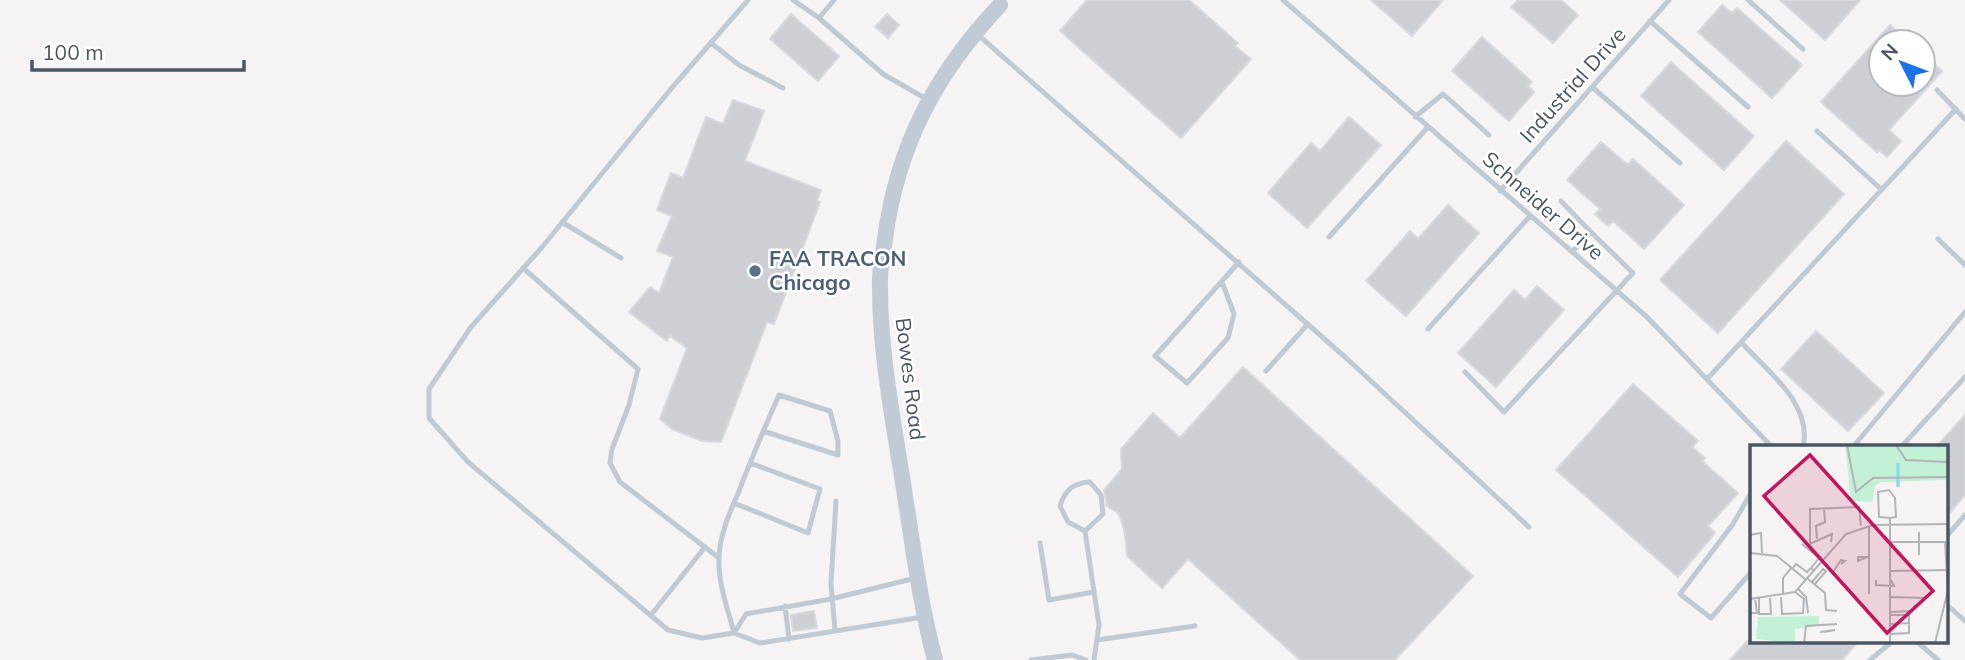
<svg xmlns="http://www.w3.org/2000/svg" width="1965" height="660" font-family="Mulish,sans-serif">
  <rect width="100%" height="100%" fill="#f5f3f3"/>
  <!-- building -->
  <path fill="#cdcfd5" stroke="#d7d9de" stroke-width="2" d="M1087 0H1189L1238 43 1235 46 1251 59 1181 138 1060 31Z
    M1371 0H1443L1412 36Z
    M1518 0H1561L1578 15 1553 43 1511 7Z
    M1780 0H1860L1825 40Z
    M1722 5 1732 13 1737 8 1802 65 1772 98 1698 32Z
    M791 14 839 56 818 81 770 39Z
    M887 14 899 25 888 38 875 27Z
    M1890 25 1910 42H1881V84H1923V54L1942 71 1889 130 1901 141 1887 157 1879 150 1877 152 1821 102Z
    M1482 37 1532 82 1528 86 1534 92 1509 121 1452 71Z
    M1671 62 1754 136 1724 170 1641 96Z
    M733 100 764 111 745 161 821 190 817 201 820 202 774 324 767 322 721 442 702 441 672 429 660 419 687 348 670 336 667 341 629 312 650 287 659 293 673 257 657 251 672 216 657 210 671 173 683 178 706 117 723 124Z
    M1349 117 1381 145 1307 228 1268 193 1311 143 1320 151Z
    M1786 141 1844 194 1718 333 1660 280Z
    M1601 142 1628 165 1633 159 1684 205 1644 249 1613 221 1608 226 1595 214 1600 209 1567 180Z
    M1448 205 1479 233 1406 316 1366 281 1410 231 1418 239Z
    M1537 286 1564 310 1496 387 1458 353 1514 290 1525 300Z
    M1816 331 1884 393 1848 431 1781 369Z
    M1243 367 1473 576 1395 660H1300L1188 559 1162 588 1127 556 1125 534 1121 519 1117 512 1107 506 1104 490 1122 469 1121 449 1153 413 1180 438Z
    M1633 384 1698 441 1692 447 1705 458 1702 461 1738 493 1708 526 1715 533 1678 577 1556 470Z
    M1965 415V495L1946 517V446H1937Z
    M814 611 817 628 793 631 791 615Z
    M1747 641H1859L1842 660H1730Z"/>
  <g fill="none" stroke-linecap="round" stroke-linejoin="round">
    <!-- service -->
    <path stroke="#c1cad2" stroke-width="5" d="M748 0 670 90 543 246 471 327 429 389V418L468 462 668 630 702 638 734 633C728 609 718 584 719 559 719 536 730 512 739 491 751 459 765 427 779 395L830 411 838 441V455L763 431
      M793 0 819 18 883 74 928 100
      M1283 0 1647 317 1772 447
      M1748 0 1803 49
      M819 18 834 0
      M1650 21 1748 107
      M977 34 1345 357 1529 527
      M711 43 739 65 783 88
      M1592 87 1680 163
      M1937 90 1965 119
      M1415 117 1443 94 1489 135
      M1817 131 1881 189
      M1500 191 1669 0
      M1561 201 1591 232
      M562 222 621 258
      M1329 237 1428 127
      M1938 239 1965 265
      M523 268 638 369 629 405 612 449 610 463 620 482 719 558
      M1222 282 1234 314 1228 338 1187 383 1155 356 1239 262
      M1428 329 1530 216
      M1741 342C1767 371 1813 404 1803 447
      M1266 371 1308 324
      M1465 372 1504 412 1633 273 1591 232 1572 252
      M1708 378 1956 109
      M1853 447 1965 312
      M1901 447 1965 377
      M1090 482 1101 495 1103 514 1085 531 1068 522 1060 506C1065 490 1073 483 1090 482Z
      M1752 491 1733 524 1680 594 1711 618 1752 571
      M734 503 808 533 820 489 750 463
      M1085 531 1099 625 1094 660
      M1946 537 1965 515
      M1040 543 1049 600 1094 592
      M916 578 831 599 746 614 734 633 760 643 923 617
      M1946 604 1965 621
      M785 606 789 639
      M651 615 705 547
      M835 630 831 584 836 501
      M1097 640 1195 626
      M1916 641 1938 660
      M1031 660 1072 655 1086 660
      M1870 660 1893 641"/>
    <!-- secondary -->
    <path stroke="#c1cbd6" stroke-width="16" d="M935 660C919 600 912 538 902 477 892 414 880 351 880 287 879 271 883 255 885 239 897 146 936 73 1000 5"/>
  </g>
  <!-- markers -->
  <circle fill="#5c6f8a" stroke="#fff" stroke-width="2.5" cx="755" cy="271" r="7"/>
  <g text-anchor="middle" stroke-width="5" stroke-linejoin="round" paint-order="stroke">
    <!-- street labels -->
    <g font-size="21" fill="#4a5661" stroke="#fff">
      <text transform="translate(1573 85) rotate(-48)" y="7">Industrial Drive</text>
      <text transform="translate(1543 206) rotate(41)" y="7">Schneider Drive</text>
      <text transform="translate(910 379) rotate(83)" y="7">Bowes Road</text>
    </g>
    <!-- service labels -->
    <g font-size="21" font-weight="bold" fill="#4e5e75" stroke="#fff" text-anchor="start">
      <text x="769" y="266">FAA TRACON<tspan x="769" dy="24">Chicago</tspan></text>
    </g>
  </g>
  <!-- overview -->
  <g transform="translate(1750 445)">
    <rect width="198" height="198" fill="#f5f3f3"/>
    <path d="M95 0H198V35L131 37 125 41 122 57 101 56ZM69 171V181L45 184V198L6 194 8 172Z" fill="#c3f1d5"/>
    <path fill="none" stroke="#90daee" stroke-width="3.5" d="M148 18V42"/>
    <path fill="none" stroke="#b1b4b9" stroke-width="2" d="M97 0 106 47 123 33 198 32M146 0 156 15 198 17M140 73 129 72 128 47 139 45 145 53 146 72 140 73V198M123 80 198 79M119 82V149M0 90 11 88 12 108M67 94 66 81 75 77 74 63M81 97 82 89 60 99V64L109 62 111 81M141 97H195L198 145M52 99 69 113 61 123M0 108 27 111 55 134M169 110V87M117 112 108 116V112H120M43 123 46 119 57 127 61 123 64 126M141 126 198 125M83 127 91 115 95 116 91 119M58 134 75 148 76 165 87 166M126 135V140L144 141 141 135M62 137 73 124 76 126 65 139M48 144 56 152 58 168M33 149V133L42 122M31 152 32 169 53 168 54 154 45 147M141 152 175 153M9 153V169H21L20 153M0 154 45 147 96 89 123 80M140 167 162 166 165 160M0 168H7L5 153M140 170H159V178L140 179M70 187 85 185 74 187M140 189 159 188V178M54 198 56 181 87 179M185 198 198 145"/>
    <path fill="#c2185b" fill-opacity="0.15" stroke="#c2185b" stroke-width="3.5" d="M60 10 183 146 137 188 14 51Z"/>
    <rect width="198" height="198" fill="none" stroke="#4a5661" stroke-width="3.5"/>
  </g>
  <!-- north arrow -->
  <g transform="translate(1902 63) rotate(312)"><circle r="33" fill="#ffffff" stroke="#b7bbc0" stroke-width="2"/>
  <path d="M0-5L12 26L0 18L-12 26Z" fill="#1a73e8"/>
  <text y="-10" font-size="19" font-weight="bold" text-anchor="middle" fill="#4a5661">N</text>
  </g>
  <!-- scale -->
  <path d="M32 60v10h212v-10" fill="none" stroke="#4a5661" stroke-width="3.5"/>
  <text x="42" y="60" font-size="21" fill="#4a5661" stroke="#ffffff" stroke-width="5" paint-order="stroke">100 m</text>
</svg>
